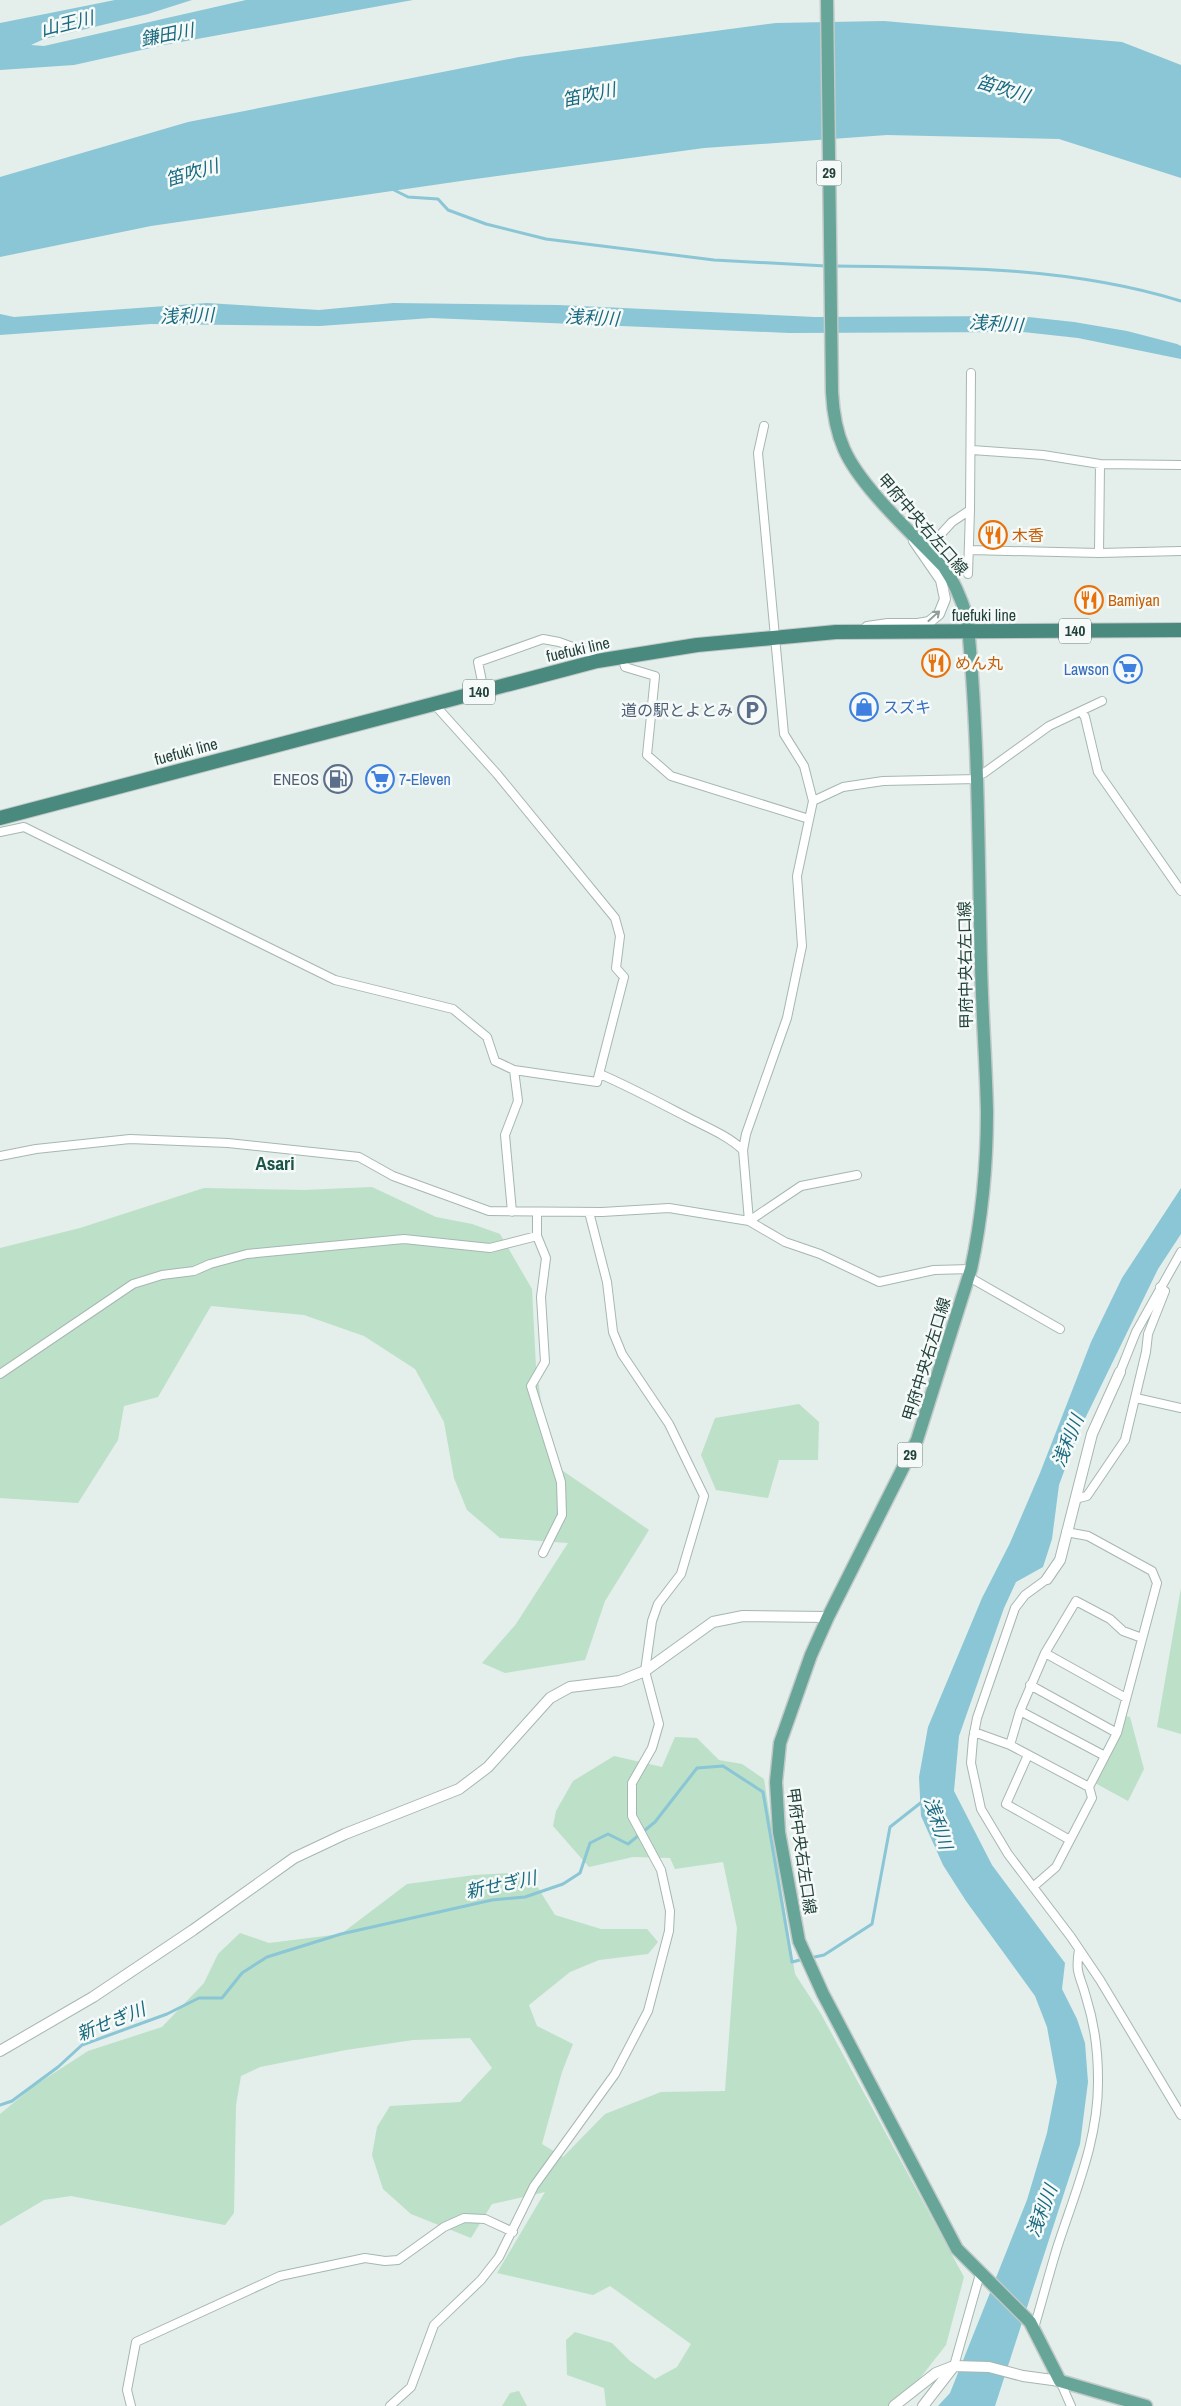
<svg xmlns="http://www.w3.org/2000/svg" width="1181" height="2406" font-family="'Archivo Narrow','Noto Sans JP',sans-serif">
  <rect width="100%" height="100%" fill="#e4eeea"/>
  <!-- green -->
  <path fill="#bce0c8" d="M372 1187 436 1217 472 1224 500 1234 532 1289 536 1367 550 1462 649 1530 605 1601 585 1660 505 1673 482 1663 516 1624 568 1543 500 1538 467 1510 454 1478 444 1422 415 1369 364 1336 304 1315 211 1306 158 1397 124 1406 118 1440 78 1503 0 1498V1248L80 1228 204 1188 304 1190Z
    M799 1404 819 1422 818 1460H779L768 1498 716 1490 701 1455 715 1418Z
    M1181 1588V1734L1157 1727Z
    M1126 1716 1130 1717 1144 1769 1128 1801 1095 1783 1120 1735Z
    M675 1737 697 1738 719 1760 742 1764 764 1779 795 1974 821 2014 964 2277 946 2345 898 2406H606L604 2388 567 2375 566 2340 575 2332 612 2343 630 2361 655 2379 677 2367 691 2344 610 2286 593 2295 497 2273 545 2192 492 2204 471 2238 411 2214 383 2189 372 2155 377 2127 390 2106 460 2102 492 2068 470 2038 413 2040 346 2050 260 2067 241 2076 236 2105 234 2213 225 2225 71 2196 44 2200 0 2226V2114L34 2086 88 2051 162 2027 204 1983 218 1954 240 1933 269 1943 341 1934 407 1884 475 1875 528 1872 555 1915 601 1929H647L658 1942 648 1954 599 1960 570 1972 529 2005 537 2026 573 2044 562 2072 542 2144 563 2157 605 2114 661 2092 725 2091 737 1928 723 1862 675 1869 670 1858 633 1857 589 1867 553 1826 556 1811 573 1781 614 1756 662 1767Z
    M519 2391 527 2406H502L510 2393Z"/>
  <!-- water -->
  <path fill="#8ac6d5" d="M115 0H192L148 14 44 39 31 45 44 46 246 0H413L164 45 74 65 0 70V23Z
    M884 21 1122 42 1181 65V178L1059 139 887 135 704 148 468 180 151 226 0 257V177L188 122 519 57 776 23Z
    M207 303 319 310 393 303 558 305 815 317 1019 316 1074 322 1127 331 1177 344 1181 346V359L1078 338 1023 332 789 333 431 318 320 326 151 324 0 335V314L14 317Z
    M1181 1188V1234L1158 1269 1079 1431 1059 1485 1052 1539 1043 1567 1016 1582 1004 1608 959 1736 954 1791 992 1865 1065 1963 1062 1989 1077 2019 1085 2043 1088 2082 1080 2144 995 2406H938L950 2393 1027 2200 1047 2133 1057 2082 1047 2027 1035 1996 966 1901 943 1865 921 1816 919 1777 928 1727 982 1598 1010 1543 1040 1473 1091 1342 1122 1278Z"/>
  <g fill="none" stroke-linecap="round" stroke-linejoin="round">
    <!-- stream -->
    <path stroke="#8ac6d5" stroke-width="3" d="M392 189 408 197 438 199 448 210 486 224 546 239 714 260 826 266
      M832 266C949 267 1068 266 1181 301
      M810 1958 824 1955 872 1924 890 1827 923 1801
      M0 2105 12 2101 58 2067 82 2045 167 2014 199 1998H222L242 1973 267 1957 341 1934 492 1900 525 1897 563 1884 580 1873 590 1843 608 1834 628 1844 655 1822 697 1768 723 1766 763 1792 792 1962 804 1959"/>
    <defs>
      <path id="minor" d="M972 450 1043 455 1100 464 1181 465
        M970 510 971 373
        M969 550 1099 553 1181 551
        M1099 553 1100 464
        M936 559 941 534 952 522 970 510 968 574
        M622 656 625 667 655 676 647 755 671 776 809 819
        M484 691 478 662 543 639 559 642 592 654 597 661
        M1081 711 1085 717 1098 772 1181 891
        M976 775 984 773 1049 726 1102 701
        M813 801 843 787 883 781 977 779
        M0 832 24 827 335 980 453 1009 487 1037 495 1061 514 1070 597 1082 624 977 616 968 620 936 615 918 497 774 434 704
        M600 1074C630 1087 658 1102 687 1117 706 1127 727 1135 743 1150
        M0 1156 36 1149 130 1139 228 1143 359 1157 393 1176 489 1211 602 1212 669 1208 749 1221 785 1242 820 1254 879 1282 934 1270 971 1269
        M512 1212 505 1135 518 1101 514 1070
        M537 1212V1236L546 1258 541 1297 545 1362 531 1386 561 1482 562 1515 543 1553
        M749 1221 743 1150 746 1134 787 1018 802 946 797 876 813 801 804 766 784 734 758 453 764 426
        M749 1221 801 1186 857 1175
        M969 1277 1060 1329
        M1120 1372 1136 1332 1181 1252
        M0 1374 133 1284 162 1275 194 1271 210 1264 247 1254 404 1239 490 1248 537 1236
        M1136 1398 1181 1408
        M1075 1499 1087 1496 1125 1440 1146 1352 1148 1334 1165 1291 1160 1287
        M1066 1532 1088 1536 1152 1571 1157 1583 1117 1733 1089 1787
        M1047 1579 1025 1595 1015 1608 977 1718 973 1739 971 1763 981 1809 1008 1854 1071 1937 1100 1980 1181 2115
        M1045 1653 1126 1698
        M1030 1685 1117 1733
        M1020 1711 1105 1756
        M974 1732 1010 1745 1089 1787 1092 1798 1056 1867 1033 1887
        M1010 1745 1020 1711 1045 1653 1076 1601 1110 1619 1123 1631 1142 1638
        M1028 1755 1006 1804 1070 1840
        M1034 2328C1042 2301 1049 2274 1057 2248 1075 2192 1099 2139 1098 2079 1098 2052 1094 2022 1086 1997 1080 1974 1075 1975 1079 1949
        M954 2366 980 2274
        M1060 2381 1071 2406
        M131 2406 127 2390 136 2342 280 2276 365 2258 385 2261 398 2260 444 2227 464 2218 485 2219 513 2232
        M390 2406 411 2387 434 2325 481 2280 499 2257 534 2186 615 2074 648 2011 669 1931 670 1911 661 1870 632 1816V1783L652 1748 659 1724 645 1671 652 1621 658 1604 681 1574 704 1496 669 1424 622 1354 613 1332 607 1282 589 1212"/>
      <path id="tertiary" d="M867 627 888 624H918L929 622 939 614 945 599 941 580 914 541
        M1047 1579 1060 1560 1092 1434 1120 1372
        M0 2051 93 1997 193 1930 294 1858 345 1834 459 1789 488 1767 550 1698 570 1687 620 1681 645 1671 713 1622 743 1616 828 1617
        M894 2406 936 2373 954 2366 989 2367 1023 2376 1060 2381
        M923 2406 954 2366"/>
      <path id="primary" d="M827 0 832 392C833 412 836 431 844 449 861 488 914 535 944 567 955 583 961 598 967 617 979 732 978 848 981 964 982 1013 986 1063 987 1112 987 1165 982 1218 971 1269L917 1440 828 1617 811 1655 780 1743 776 1782 779 1832 799 1941 823 1994 957 2249 1030 2322 1060 2381 1146 2406"/>
      <path id="trunk" d="M0 818 597 661 697 645 836 632 1181 630"/>
    </defs>
    <!-- minor casing -->
    <use href="#minor" stroke="#a6b7b2" stroke-width="10"/>
    <!-- tertiary casing -->
    <use href="#tertiary" stroke="#a6b7b2" stroke-width="12"/>
    <!-- primary casing -->
    <use href="#primary" stroke="#c1cac8" stroke-width="15"/>
    <!-- trunk casing -->
    <use href="#trunk" stroke="#c1cac8" stroke-width="16"/>
    <!-- minor -->
    <use href="#minor" stroke="#fff" stroke-width="8"/>
    <!-- tertiary -->
    <use href="#tertiary" stroke="#fff" stroke-width="10"/>
    <!-- primary -->
    <use href="#primary" stroke="#67a598" stroke-width="12"/>
    <!-- trunk -->
    <use href="#trunk" stroke="#4a8a7e" stroke-width="14"/>
  </g>
  <!-- one-way arrows -->
  <defs><path id="oneway-shaft" d="M-6 0H5M1.5-3L5.5 0L1.5 3" fill="none" stroke-width="1.6" stroke-linecap="round" stroke-linejoin="round" transform="scale(1.25)"/></defs>
  <use stroke="#90a09c" href="#oneway-shaft" transform="translate(934 616) rotate(-42)"/>
  <!-- icons -->
  <defs>
    <symbol id="restaurant-ring" viewBox="-11 -11 22 22"><circle r="9.5" fill="#f5faf8" stroke="#e8710a" stroke-width="1.5"/><path d="M-5-6h1v4h1v-4h1v4h1v-4h1v5L-1.5 .5V6h-2V.5L-5-1ZM5-6V6H3V1.5H1.5Q1.5-4 5-6Z" fill="#e8710a"/></symbol>
    <symbol id="supermarket-ring" viewBox="-11 -11 22 22"><circle r="9.5" fill="#f5faf8" stroke="#3f7fe0" stroke-width="1.5"/><path d="M-6-5.5h2.5l.6 2H6L4.5 2H-2.5L-4.4-4H-6ZM-1.5 3.2a1.3 1.3 0 1 0 .1 0ZM3 3.2a1.3 1.3 0 1 0 .1 0Z" fill="#3f7fe0"/></symbol>
    <symbol id="shop-ring" viewBox="-11 -11 22 22"><circle r="9.5" fill="#f5faf8" stroke="#3f7fe0" stroke-width="1.5"/><path d="M-5-2.5h2.3a2.7 3.5 0 0 1 5.4 0H5L5.5 6h-11ZM-1.5-2.5h3a1.5 2.3 0 0 0-3 0Z" fill="#3f7fe0"/></symbol>
    <symbol id="parking-ring" viewBox="-11 -11 22 22"><circle r="9.5" fill="#f5faf8" stroke="#5c6f8a" stroke-width="1.5"/><path d="M-3.5-5.5H1a3.5 3.5 0 0 1 0 7H-1V5.5H-3.5ZM-1-3.4V-.6H.8a1.4 1.4 0 0 0 0-2.8Z" fill="#5c6f8a"/></symbol>
    <symbol id="fuel-ring" viewBox="-11 -11 22 22"><circle r="9.5" fill="#f5faf8" stroke="#5c6f8a" stroke-width="1.5"/><path d="M-5.5-6h7V0h2V4h1.3V-2.5L3-4.5l.8-.8L6-3V5H2.5V1h-1V6h-7ZM-4.2-4.7v3.2H.2V-4.7Z" fill="#5c6f8a"/></symbol>
  </defs>
  <g fill-rule="evenodd">
    <use href="#restaurant-ring" x="977" y="519" width="32" height="32"/>
    <use href="#restaurant-ring" x="1073" y="584" width="32" height="32"/>
    <use href="#restaurant-ring" x="920" y="647" width="32" height="32"/>
    <use href="#supermarket-ring" x="1112" y="653" width="32" height="32"/>
    <use href="#shop-ring" x="848" y="691" width="32" height="32"/>
    <use href="#parking-ring" x="736" y="694" width="32" height="32"/>
    <use href="#fuel-ring" x="322" y="763" width="32" height="32"/>
    <use href="#supermarket-ring" x="364" y="763" width="32" height="32"/>
  </g>
  <g text-anchor="middle" stroke-width="5" stroke-linejoin="round" paint-order="stroke">
    <!-- shield labels -->
    <g fill="#f5faf8" stroke="#617873" stroke-width="1">
      <rect x="816.5" y="160.5" width="25" height="25" rx="4"/>
      <rect x="1059" y="618.5" width="32" height="25" rx="4"/>
      <rect x="463" y="679.5" width="32" height="25" rx="4"/>
      <rect x="897.5" y="1442.5" width="25" height="25" rx="4"/>
    </g>
    <g font-size="15" font-weight="bold" fill="#22413a">
      <text x="829" y="178">29</text>
      <text x="1075" y="636">140</text>
      <text x="479" y="697">140</text>
      <text x="910" y="1460">29</text>
    </g>
    <!-- street labels -->
    <g font-size="16" fill="#22413a" stroke="#f5faf8">
      <text transform="translate(923 524) rotate(49)" y="6">甲府中央右左口線</text>
      <text x="984" y="621">fuefuki line</text>
      <text transform="translate(578 649) rotate(-13)" y="6">fuefuki line</text>
      <text transform="translate(186 751) rotate(-15)" y="6">fuefuki line</text>
      <text transform="translate(965 965) rotate(-91)" y="6">甲府中央右左口線</text>
      <text transform="translate(926 1359) rotate(-73)" y="6">甲府中央右左口線</text>
      <text transform="translate(802 1851) rotate(82)" y="6">甲府中央右左口線</text>
    </g>
    <!-- food labels -->
    <g font-size="16" fill="#c56008" stroke="#f5faf8" text-anchor="start">
      <text x="1012" y="541">木香</text>
      <text x="1108" y="606">Bamiyan</text>
      <text x="955" y="669">めん丸</text>
    </g>
    <!-- shop labels -->
    <g font-size="16" fill="#366cbe" stroke="#f5faf8" text-anchor="start">
      <text x="1109" y="675" text-anchor="end">Lawson</text>
      <text x="883" y="713">スズキ</text>
      <text x="399" y="785">7-Eleven</text>
    </g>
    <!-- service labels -->
    <g font-size="16" fill="#4e5e75" stroke="#f5faf8" text-anchor="end">
      <text x="733" y="716">道の駅とよとみ</text>
      <text x="319" y="785">ENEOS</text>
    </g>
    <!-- water labels -->
    <g font-size="18" font-style="italic" fill="#196a80" stroke="#f5faf8">
      <text transform="translate(67 24) rotate(-14)" y="6">山王川</text>
      <text transform="translate(167 35) rotate(-11)" y="6">鎌田川</text>
      <text transform="translate(1003 89) rotate(17)" y="6">笛吹川</text>
      <text transform="translate(589 95) rotate(-12)" y="6">笛吹川</text>
      <text transform="translate(192 173) rotate(-16)" y="6">笛吹川</text>
      <text transform="translate(187 316) rotate(-2)" y="6">浅利川</text>
      <text transform="translate(592 318) rotate(3)" y="6">浅利川</text>
      <text transform="translate(996 324) rotate(4)" y="6">浅利川</text>
      <text transform="translate(1068 1441) rotate(-68)" y="6">浅利川</text>
      <text transform="translate(938 1823) rotate(72)" y="6">浅利川</text>
      <text transform="translate(501 1885) rotate(-12)" y="6">新せぎ川</text>
      <text transform="translate(111 2022) rotate(-22)" y="6">新せぎ川</text>
      <text transform="translate(1042 2211) rotate(-69)" y="6">浅利川</text>
    </g>
    <!-- quarter labels -->
    <g font-size="19" font-weight="bold" fill="#1d5449" stroke="#f5faf8">
      <text x="275" y="1170">Asari</text>
    </g>
  </g>
</svg>
